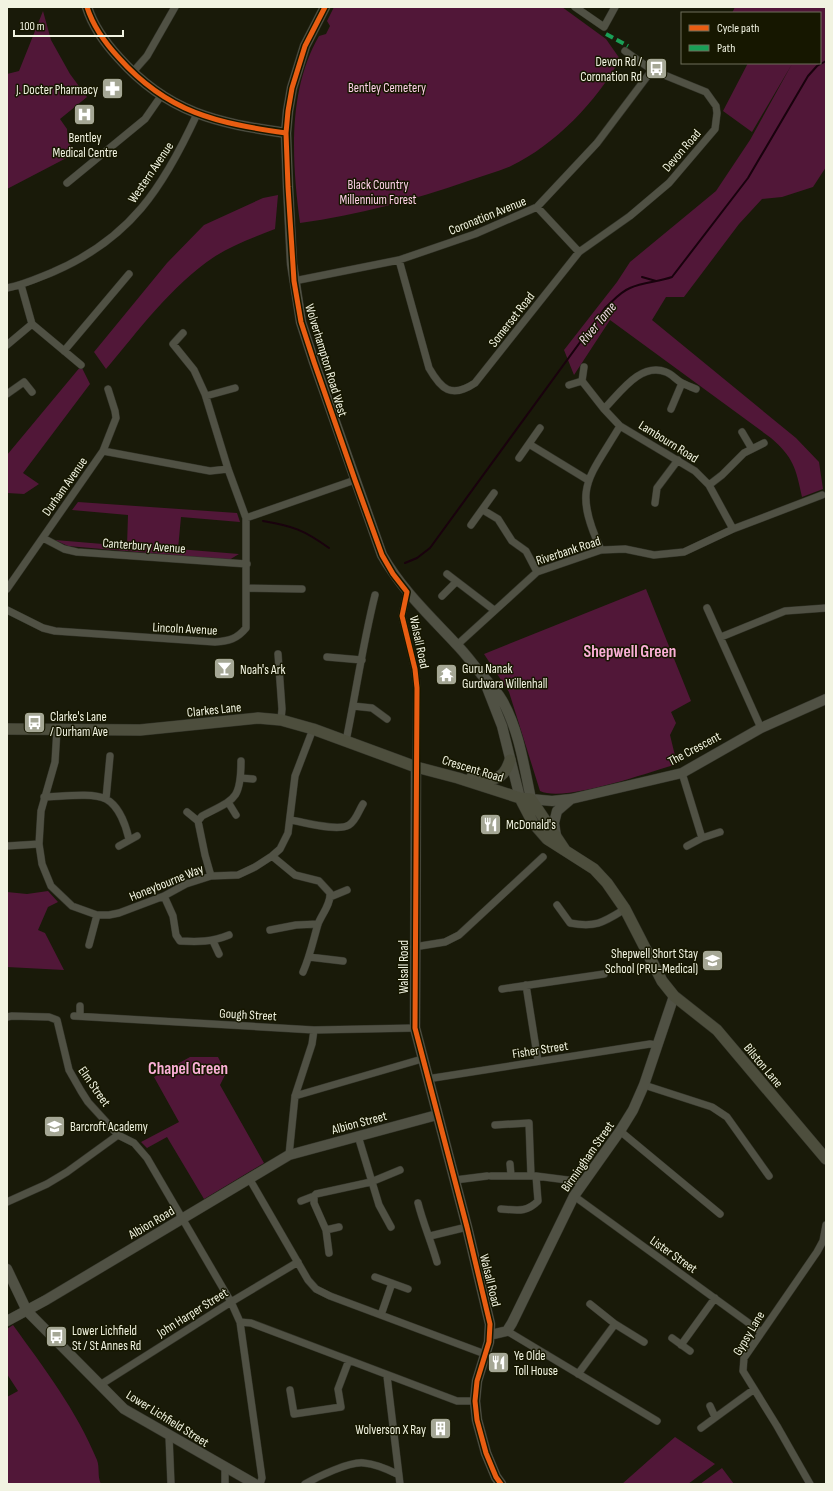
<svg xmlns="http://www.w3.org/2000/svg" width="833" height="1491" font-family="'Sofia Sans Condensed',sans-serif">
  <rect width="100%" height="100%" fill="#191a09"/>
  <!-- green -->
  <path fill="#511738" d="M334 7H562L606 39 620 59C597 101 555 145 511 166 497 172 482 176 468 181 413 200 358 215 300 223 292 162 287 91 319 36L326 34 330 26 327 21Z
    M735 7H826V167L813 187 782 197 762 199 739 224 684 297H666L652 320 796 438 819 462 823 489 802 497C796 468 793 457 771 438L610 320 574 375 564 350 617 282 630 262 716 191 750 140 792 64 752 132 723 111 748 63H820V13H732Z
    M43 11 51 40 70 74 87 97 60 119 67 129 68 142 76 153 7 189V74L19 71Z
    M278 195 275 229C255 237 232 245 214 257 171 286 139 330 106 369L94 352 167 263 204 225 263 198Z
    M81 366 90 384 23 473 39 484 24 494 7 493V455Z
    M78 502 237 513 240 522 181 517 178 549 239 554 229 560 68 546 55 540 127 546 128 515 72 510Z
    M646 589 691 701 671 712 676 723 670 735 677 764C649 772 564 803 540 791L509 692 484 654Z
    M48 891 58 902 48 907 38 930 45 933 64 970 7 967V892L27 894Z
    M190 1057H218L226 1073 220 1085 264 1163 204 1199 167 1137 147 1148 141 1142 179 1122 154 1077Z
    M13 1325C44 1368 77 1411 97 1460 100 1468 97 1476 101 1484H7V1397L18 1391 7 1374V1329Z
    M675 1437 715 1464 688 1484H622Z
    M722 1468 734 1484H700Z"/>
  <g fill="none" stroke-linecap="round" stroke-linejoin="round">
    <!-- stream -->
    <path stroke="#19020d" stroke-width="2" d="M642 277 656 281
      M263 521C293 526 304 530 329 548
      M405 563 417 558 430 548 605 308C613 301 620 292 630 288 643 282 658 282 672 277L748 178 808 76 817 66 826 61"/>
    <defs>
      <path id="street" d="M575 7 604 27 615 7
        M132 73 147 56 175 7
        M67 183 145 119 161 96
        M537 207 579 252
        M399 260 429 368C441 389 451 399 475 383L579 252 630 216 669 183 715 129 717 113 716 106 706 92 652 70 625 51
        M294 281 399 260 475 234 537 207 597 143 652 70
        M21 285 32 324 81 365
        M7 288C23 285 38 278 53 272 130 239 163 188 197 114
        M7 345 32 324
        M64 351 129 274
        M582 381 604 409 620 426 695 471 709 485 733 529
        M569 385 582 381 584 367
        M7 394 24 382 32 392
        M206 396 235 388
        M604 409C620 393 640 362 666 372 672 374 676 380 682 383 686 385 691 387 696 389
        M671 409 682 383
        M742 432 752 449
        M529 444 588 480
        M103 451 210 471 228 469
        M519 458 540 428
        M709 485 722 475 744 453 764 443
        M655 503 657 488 678 460
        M483 510 498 519 512 541 526 551 537 572
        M246 518 355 480
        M471 525 494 493
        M43 538 64 549 77 552 247 564
        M601 550C572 487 588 480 620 426
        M447 574 494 610
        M247 588 302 589
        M7 589 103 451 116 418 115 411 108 389
        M407 592 402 616 415 669 417 688 416 767
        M442 596 456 582
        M707 608 761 728
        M7 610 43 628 55 631 215 642C229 641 237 639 246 628V518L228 469 205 394 194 370 173 344 183 333
        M721 637 785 611 826 608
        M457 645 537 572 601 550 625 549 654 555 684 552 733 529 822 495
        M278 654 282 709 281 720
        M327 657 362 660
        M353 706 372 708 387 719
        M57 729 55 762 41 811 39 844 42 864 51 886 72 906 97 915H109L119 913 164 896 186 884 211 876 238 875 255 867 272 856 280 849 288 833 295 776 313 729
        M346 741C356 692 363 643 375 595
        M682 773 702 838
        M241 778 253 779
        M44 797C59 797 92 792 106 799 119 806 126 826 129 839
        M106 799 110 756
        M228 802 236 815
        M187 812 198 821
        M290 820C304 822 338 832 349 825 356 821 359 810 363 804
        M7 846 39 844
        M119 846 137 836
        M687 846 702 838 720 832
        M272 856 295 875 319 881 330 893C331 904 322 914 318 924 313 941 310 956 303 972
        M211 876 205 855 198 821 202 816C234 799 241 801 241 761
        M164 896 173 916 176 935 180 941C198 942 212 942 229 935
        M330 897 347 890
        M557 905 570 923C596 928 604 922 625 909
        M270 930 296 925 318 924
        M213 941 219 954
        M89 945 97 915
        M414 947 445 942 459 935 543 857
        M309 957 343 961
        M526 985 538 1061
        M502 989 604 974
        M74 1016 314 1030 415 1028
        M80 1016V1006
        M7 1017 12 1016 49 1017 57 1020 69 1070 81 1091 88 1102 118 1135 134 1143 147 1158 231 1302 240 1322 262 1478 260 1484
        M427 1079 650 1044 657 1045
        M644 1085 712 1107 727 1117 769 1176
        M295 1096 422 1059
        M495 1125 529 1123 531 1176
        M620 1131 720 1214
        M358 1136 379 1205 391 1227
        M289 1155 295 1096 312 1044 314 1030
        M510 1164 511 1175
        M491 1176H536L583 1182
        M249 1178 308 1280 316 1289 330 1296 485 1354
        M455 1180 487 1176
        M314 1196V1203L326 1230 329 1253
        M574 1196 761 1332
        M301 1201 314 1196 316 1194 371 1182 400 1170
        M7 1202 47 1184 67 1172 118 1135
        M418 1203C423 1223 431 1241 437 1262
        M501 1209C517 1210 526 1213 538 1201L536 1176
        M326 1230 339 1227
        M430 1236 467 1227
        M375 1277 408 1289
        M590 1304 615 1324 644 1342
        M381 1315 392 1283
        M240 1322 251 1323 457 1401H475
        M507 1331 657 1421
        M672 1338 690 1351
        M681 1345 715 1298
        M578 1374 615 1324
        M387 1376 400 1484
        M100 1385 231 1302 298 1262
        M290 1390 294 1414 341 1407 338 1389 349 1360
        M710 1406 715 1417
        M701 1428 753 1390
        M169 1436 171 1484
        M225 1484V1468
        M305 1484C317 1477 350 1461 364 1463 376 1464 387 1469 397 1474
        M810 1484 777 1426 743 1371 744 1358 817 1252 823 1241 826 1225"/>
      <path id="secondary" d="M87 7C93 26 106 44 119 58 168 113 217 123 286 133
        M325 7 305 46 292 88 288 111 286 133 288 187 292 264 301 322 314 362 382 555C402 590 429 615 456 644 465 653 473 664 481 674 489 683 496 690 502 700 519 730 524 766 531 799L552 801 571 799 682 773 761 728 826 699
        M484 680 502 726 520 798
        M416 767 415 1028 467 1227 490 1324 489 1342 477 1381 475 1401 477 1420 486 1453 496 1477 501 1484
        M556 836 554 823 557 811 571 799
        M7 1269 27 1311 124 1409 255 1484
        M7 1321 46 1300 289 1155 437 1115
        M490 1335 507 1331 512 1323 574 1196 620 1131 633 1110 644 1085 674 996"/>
      <path id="primary" d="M7 729 140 730 258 718 281 720 313 729 416 767 458 778 520 798 531 799 565 850
        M471 778C491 780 503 783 510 760
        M520 798 533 823 547 839 594 869 607 883 625 909 662 981 674 996 717 1030 826 1159"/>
    </defs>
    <!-- street casing -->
    <use href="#street" stroke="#333429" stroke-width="8"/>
    <!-- secondary casing -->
    <use href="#secondary" stroke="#333429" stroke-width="11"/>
    <!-- primary casing -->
    <use href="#primary" stroke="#333429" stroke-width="12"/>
    <!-- street -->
    <use href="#street" stroke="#505144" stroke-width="7"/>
    <!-- secondary -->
    <use href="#secondary" stroke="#505144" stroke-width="10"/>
    <!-- primary -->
    <use href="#primary" stroke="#4d4e3d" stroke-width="11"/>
    <!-- quiet -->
    <path stroke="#1a9f57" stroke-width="4" stroke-dasharray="8 4" stroke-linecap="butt" d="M606 34 628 46"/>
    <defs>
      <path id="cycleway" d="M87 7C93 26 106 44 119 58 168 113 217 123 286 133
        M325 7 305 46 292 88 288 111 286 133 288 187 294 281 301 322 314 362 355 480 382 555 393 574 407 592 402 616 415 669 417 688 415 1028 467 1227 490 1324 489 1342 477 1381 475 1401 477 1420 486 1453 496 1477 501 1484"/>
    </defs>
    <!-- cycleway casing -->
    <use href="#cycleway" stroke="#161700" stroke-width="8"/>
    <!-- cycleway -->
    <use href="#cycleway" stroke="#e95d12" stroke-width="5"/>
  </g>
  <!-- icons -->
  <defs>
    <symbol id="bus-square" viewBox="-11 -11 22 22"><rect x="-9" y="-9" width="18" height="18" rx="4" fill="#a5a795" stroke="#161700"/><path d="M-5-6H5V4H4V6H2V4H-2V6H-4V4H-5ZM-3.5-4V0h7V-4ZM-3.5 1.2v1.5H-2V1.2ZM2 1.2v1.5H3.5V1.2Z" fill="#fff"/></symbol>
    <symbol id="pharmacy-square" viewBox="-11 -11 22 22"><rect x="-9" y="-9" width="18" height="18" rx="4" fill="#a5a795" stroke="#161700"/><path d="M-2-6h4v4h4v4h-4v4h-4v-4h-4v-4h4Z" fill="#fff"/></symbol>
    <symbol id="hospital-square" viewBox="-11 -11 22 22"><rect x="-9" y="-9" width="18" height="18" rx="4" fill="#a5a795" stroke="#161700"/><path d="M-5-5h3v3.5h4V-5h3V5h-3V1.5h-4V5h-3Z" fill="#fff"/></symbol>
    <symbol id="bar-square" viewBox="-11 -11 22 22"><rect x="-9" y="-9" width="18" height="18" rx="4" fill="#a5a795" stroke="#161700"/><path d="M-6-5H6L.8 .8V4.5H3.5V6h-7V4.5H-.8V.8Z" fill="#fff"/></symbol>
    <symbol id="temple-square" viewBox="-11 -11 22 22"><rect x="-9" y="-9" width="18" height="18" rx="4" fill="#a5a795" stroke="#161700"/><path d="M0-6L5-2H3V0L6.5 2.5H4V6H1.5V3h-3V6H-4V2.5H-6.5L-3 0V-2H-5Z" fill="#fff"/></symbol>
    <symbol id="restaurant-square" viewBox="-11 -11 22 22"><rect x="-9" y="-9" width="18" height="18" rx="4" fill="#a5a795" stroke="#161700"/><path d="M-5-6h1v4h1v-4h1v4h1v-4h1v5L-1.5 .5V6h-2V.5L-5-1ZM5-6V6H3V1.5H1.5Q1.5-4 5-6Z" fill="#fff"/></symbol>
    <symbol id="school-square" viewBox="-11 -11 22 22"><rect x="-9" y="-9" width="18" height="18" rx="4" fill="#a5a795" stroke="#161700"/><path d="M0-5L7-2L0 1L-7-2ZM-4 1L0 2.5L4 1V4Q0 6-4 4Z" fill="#fff"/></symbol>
    <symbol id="building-square" viewBox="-11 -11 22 22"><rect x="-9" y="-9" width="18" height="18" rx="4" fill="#a5a795" stroke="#161700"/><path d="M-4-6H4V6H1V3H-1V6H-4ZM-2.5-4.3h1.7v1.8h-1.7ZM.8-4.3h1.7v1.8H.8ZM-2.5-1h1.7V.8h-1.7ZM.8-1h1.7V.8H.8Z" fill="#fff"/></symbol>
  </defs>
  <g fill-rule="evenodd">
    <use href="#bus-square" x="644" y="56" width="25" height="25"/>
    <use href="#pharmacy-square" x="100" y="76" width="25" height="25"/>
    <use href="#hospital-square" x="72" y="102" width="25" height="25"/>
    <use href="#bar-square" x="212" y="656" width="25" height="25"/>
    <use href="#temple-square" x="434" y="662" width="25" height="25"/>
    <use href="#bus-square" x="22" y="710" width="25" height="25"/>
    <use href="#restaurant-square" x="478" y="812" width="25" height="25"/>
    <use href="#school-square" x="700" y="948" width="25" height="25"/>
    <use href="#school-square" x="42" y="1114" width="25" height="25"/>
    <use href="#bus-square" x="44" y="1324" width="25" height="25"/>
    <use href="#restaurant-square" x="486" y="1350" width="25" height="25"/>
    <use href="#building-square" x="428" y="1416" width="25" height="25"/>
  </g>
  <g text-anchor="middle" stroke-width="3" stroke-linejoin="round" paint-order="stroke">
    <!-- poi labels -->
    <g font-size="13" fill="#f1f3e1" stroke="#161700" text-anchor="start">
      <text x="642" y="66" text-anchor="end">Devon Rd /<tspan x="642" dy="15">Coronation Rd</tspan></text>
      <text x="98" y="94" text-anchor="end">J. Docter Pharmacy</text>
      <text x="85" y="142" text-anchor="middle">Bentley<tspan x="85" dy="15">Medical Centre</tspan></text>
      <text x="462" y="673">Guru Nanak<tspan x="462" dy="15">Gurdwara Willenhall</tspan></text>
      <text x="240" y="674">Noah's Ark</text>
      <text x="50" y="721">Clarke's Lane<tspan x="50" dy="15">/ Durham Ave</tspan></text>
      <text x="506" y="829">McDonald's</text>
      <text x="698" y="958" text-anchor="end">Shepwell Short Stay<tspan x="698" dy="15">School (PRU-Medical)</tspan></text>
      <text x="70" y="1131">Barcroft Academy</text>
      <text x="72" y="1335">Lower Lichfield<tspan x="72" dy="15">St / St Annes Rd</tspan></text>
      <text x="514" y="1360">Ye Olde<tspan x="514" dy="15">Toll House</tspan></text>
      <text x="426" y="1434" text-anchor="end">Wolverson X Ray</text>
    </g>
    <!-- park labels -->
    <g font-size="13" fill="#fccfe5" stroke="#161700">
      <text x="387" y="92">Bentley Cemetery</text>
      <text x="378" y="189">Black Country<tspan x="378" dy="15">Millennium Forest</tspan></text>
    </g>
    <!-- street labels -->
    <g font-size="13" fill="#f1f3e1" stroke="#161700">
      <text transform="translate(681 150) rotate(-49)" y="5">Devon Road</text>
      <text transform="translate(150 172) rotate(-56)" y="5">Western Avenue</text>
      <text transform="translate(487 215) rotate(-22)" y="5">Coronation Avenue</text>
      <text transform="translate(511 319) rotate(-52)" y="5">Somerset Road</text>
      <text transform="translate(327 360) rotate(73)" y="5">Wolverhampton Road West</text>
      <text transform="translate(669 441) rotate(32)" y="5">Lambourn Road</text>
      <text transform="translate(64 486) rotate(-55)" y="5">Durham Avenue</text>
      <text transform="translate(144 545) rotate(4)" y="5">Canterbury Avenue</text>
      <text transform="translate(568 550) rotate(-18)" y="5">Riverbank Road</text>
      <text transform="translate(185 628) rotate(3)" y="5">Lincoln Avenue</text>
      <text transform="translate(420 642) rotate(78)" y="5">Walsall Road</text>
      <text transform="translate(214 709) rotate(-6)" y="5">Clarkes Lane</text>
      <text transform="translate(694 748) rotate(-28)" y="5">The Crescent</text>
      <text transform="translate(473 768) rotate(17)" y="5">Crescent Road</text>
      <text transform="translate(166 882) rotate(-22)" y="5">Honeybourne Way</text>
      <text transform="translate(403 967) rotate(-90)" y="5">Walsall Road</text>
      <text transform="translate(248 1014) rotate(3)" y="5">Gough Street</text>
      <text transform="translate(540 1049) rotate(-9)" y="5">Fisher Street</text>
      <text transform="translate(764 1065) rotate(50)" y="5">Bilston Lane</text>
      <text transform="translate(95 1086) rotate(55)" y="5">Elm Street</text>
      <text transform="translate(359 1122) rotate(-15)" y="5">Albion Street</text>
      <text transform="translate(587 1156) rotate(-55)" y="5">Birmingham Street</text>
      <text transform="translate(151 1222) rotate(-31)" y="5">Albion Road</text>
      <text transform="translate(674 1254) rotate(35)" y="5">Lister Street</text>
      <text transform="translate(491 1280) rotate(76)" y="5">Walsall Road</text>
      <text transform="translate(192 1312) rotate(-32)" y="5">John Harper Street</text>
      <text transform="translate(748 1333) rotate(-59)" y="5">Gypsy Lane</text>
      <text transform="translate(168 1418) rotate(32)" y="5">Lower Lichfield Street</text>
    </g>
    <!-- water labels -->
    <g font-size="14" font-style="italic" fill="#f2dce7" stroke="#161700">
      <text transform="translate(597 323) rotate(-50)" y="5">River Tame</text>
    </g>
    <!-- district labels -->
    <g font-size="17" font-weight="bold" fill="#faafd6" stroke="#161700">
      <text x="630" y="657">Shepwell Green</text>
      <text x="188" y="1074">Chapel Green</text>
    </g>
  </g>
  <!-- border -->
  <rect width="833" height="1491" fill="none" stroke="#f1f3e1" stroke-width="16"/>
  <!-- legend -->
  <rect x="681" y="12" width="140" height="52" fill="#161700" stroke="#6e6f5a"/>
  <rect x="689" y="25" width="20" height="6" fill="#e95d12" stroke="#6e6f5a"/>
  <text x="717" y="32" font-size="12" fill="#f1f3e1">Cycle path</text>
  <rect x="689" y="45" width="20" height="6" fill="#1a9f57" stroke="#6e6f5a"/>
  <text x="717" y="52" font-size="12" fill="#f1f3e1">Path</text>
  <!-- scale -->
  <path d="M14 30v6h109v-6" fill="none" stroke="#f1f3e1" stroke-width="2"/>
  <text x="20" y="30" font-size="12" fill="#f1f3e1" stroke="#161700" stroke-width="3" paint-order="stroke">100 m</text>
</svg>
